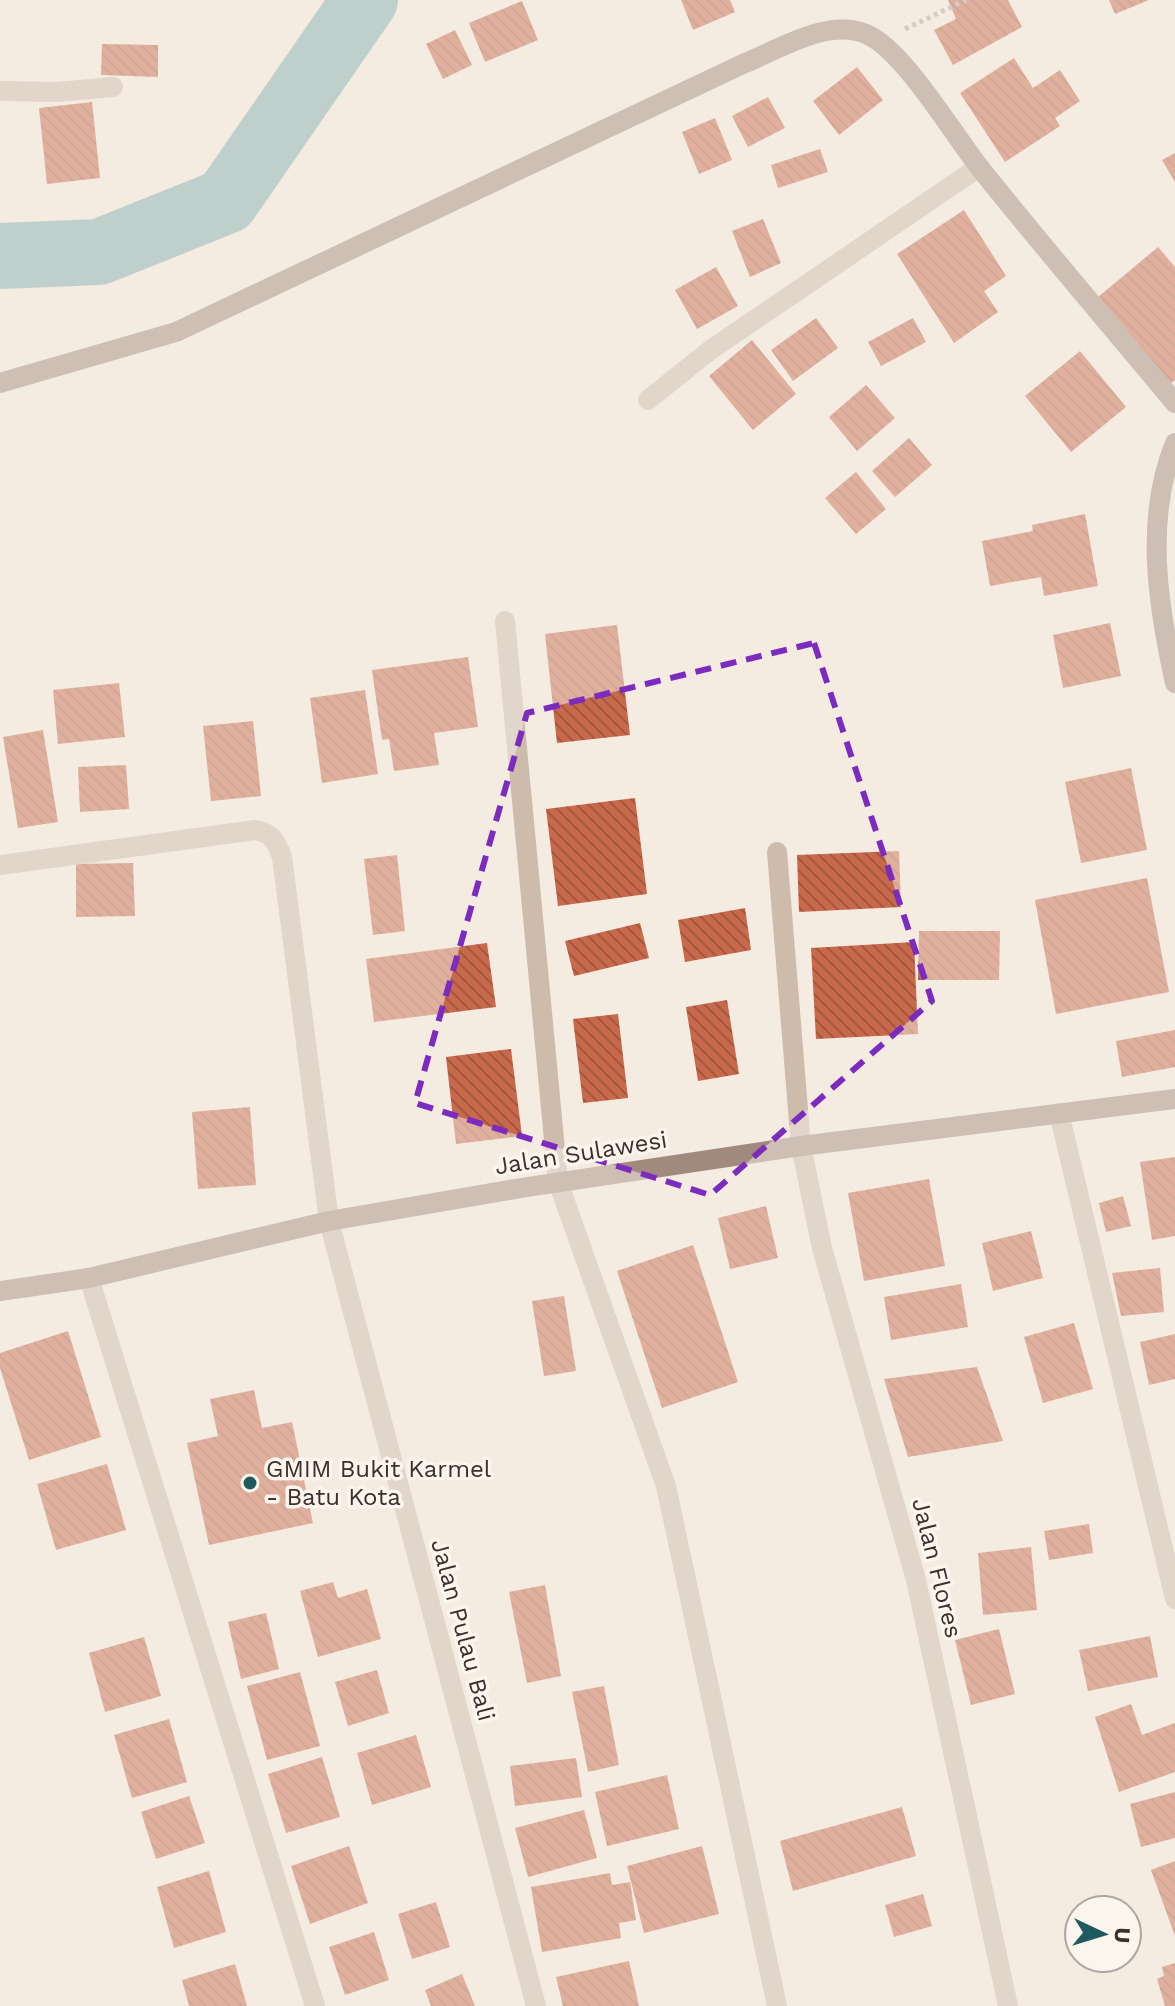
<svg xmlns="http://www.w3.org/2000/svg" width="1175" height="2006" font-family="'Work Sans',sans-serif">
  <defs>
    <pattern id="building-back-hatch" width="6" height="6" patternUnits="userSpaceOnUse" patternTransform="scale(2)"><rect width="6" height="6" fill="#c8694b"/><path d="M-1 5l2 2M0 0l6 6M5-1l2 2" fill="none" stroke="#a4573f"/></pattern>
  </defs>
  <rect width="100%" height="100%" fill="#f4ebe1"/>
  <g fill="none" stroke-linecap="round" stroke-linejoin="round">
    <!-- river -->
    <path stroke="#7fb0b2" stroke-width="66" d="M0 256 99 252 226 201 365 0"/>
  </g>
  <!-- building -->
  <path fill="url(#building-back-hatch)" d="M681 0H730L735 12 693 30Z
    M948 0H1008L1022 27 953 65 934 30 956 19Z
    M1109 0H1149L1115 14Z
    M522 1 538 40 485 62 469 23Z
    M455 30 472 65 443 79 426 44Z
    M102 44 158 45V77L101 75Z
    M1014 58 1033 88 1060 70 1080 101 1055 118 1060 126 1005 162 960 93Z
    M857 67 883 100 839 135 813 101Z
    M768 97 785 128 748 147 732 116Z
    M92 102 100 178 47 184 39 108Z
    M715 118 732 160 699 174 682 132Z
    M820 149 828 172 778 188 771 165Z
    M1175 153V182L1162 160Z
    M964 210 1006 276 984 291 998 312 954 343 897 254Z
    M763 219 781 263 750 277 732 231Z
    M1158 247 1175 267V380L1170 384 1097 298Z
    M716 267 738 306 697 329 675 290Z
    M816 318 838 348 793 381 771 350Z
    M913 318 926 342 881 366 868 342Z
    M752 340 796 394 753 430 709 376Z
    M1080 351 1126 407 1071 452 1025 396Z
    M866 385 895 418 857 451 829 417Z
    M909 438 932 465 895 497 872 471Z
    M856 472 886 509 856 534 825 498Z
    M1085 514 1098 586 1044 596 1041 577 990 586 982 541 1033 531 1032 525Z
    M1110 623 1121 676 1063 688 1053 635Z
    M617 625 630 735 557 743 545 634Z
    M468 657 478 727 434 733 439 765 394 771 389 739 382 740 372 670Z
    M119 683 125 737 58 744 53 690Z
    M365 690 378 774 322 783 310 698Z
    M253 721 261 796 211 801 203 726Z
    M43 730 58 822 18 828 3 737Z
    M126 765 129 809 80 812 78 767Z
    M1131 768 1147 850 1081 863 1065 782Z
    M635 798 647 894 558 906 546 809Z
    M899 851 901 907 799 912 797 855Z
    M397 855 405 931 373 935 364 859Z
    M133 863 135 916 76 917V864Z
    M1147 878 1169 992 1056 1014 1035 900Z
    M745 908 751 950 685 962 678 920Z
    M640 923 649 958 574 976 565 941Z
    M919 931H1000L999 980H918Z
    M914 942 918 1034 816 1039 811 948Z
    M487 943 496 1007 374 1022 366 959Z
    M727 1000 739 1074 698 1081 686 1007Z
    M618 1014 628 1098 583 1103 573 1019Z
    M1175 1030V1067L1122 1077 1116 1041Z
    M511 1049 522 1136 456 1144 446 1057Z
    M250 1107 256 1185 198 1189 192 1112Z
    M1175 1157V1236L1152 1240 1140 1162Z
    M929 1179 945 1266 864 1281 848 1193Z
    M1123 1196 1131 1226 1106 1232 1099 1203Z
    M766 1206 778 1258 730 1269 718 1218Z
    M1031 1231 1043 1278 993 1291 982 1243Z
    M693 1245 738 1382 662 1408 617 1271Z
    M1160 1268 1164 1312 1121 1316 1112 1273Z
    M961 1284 968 1327 891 1340 884 1297Z
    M564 1296 576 1371 544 1376 532 1301Z
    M1074 1323 1093 1389 1043 1403 1024 1337Z
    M68 1331 101 1437 29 1460 0 1368V1353Z
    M1175 1334V1379L1149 1385 1140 1342Z
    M977 1367 1003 1441 908 1457 884 1379Z
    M254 1390 262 1428 292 1422 313 1523 209 1545 187 1443 218 1436 210 1399Z
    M107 1464 126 1530 56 1550 37 1484Z
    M1089 1524 1093 1553 1049 1560 1044 1531Z
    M1031 1547 1037 1610 983 1615 978 1553Z
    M333 1582 338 1598 367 1589 381 1639 318 1657 300 1591Z
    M545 1585 561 1676 527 1683 509 1592Z
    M266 1613 279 1669 241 1679 228 1622Z
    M999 1629 1015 1694 971 1705 955 1640Z
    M1150 1636 1158 1677 1088 1691 1079 1650Z
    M144 1637 161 1696 105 1712 89 1653Z
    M377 1670 389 1713 348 1726 335 1682Z
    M300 1672 320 1746 267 1760 247 1686Z
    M604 1686 619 1765 588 1772 572 1692Z
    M1131 1704 1142 1735 1175 1723V1772L1119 1792 1095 1717Z
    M169 1719 187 1782 132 1798 114 1735Z
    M416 1735 431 1787 372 1805 357 1753Z
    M322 1757 340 1817 286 1833 268 1774Z
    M576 1758 582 1797 515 1806 510 1766Z
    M667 1775 679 1829 607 1846 595 1792Z
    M1175 1792V1838L1141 1847 1130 1804Z
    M189 1796 205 1843 156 1859 141 1812Z
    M902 1807 916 1856 793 1891 780 1841Z
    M584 1810 597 1858 528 1877 515 1828Z
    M349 1846 368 1903 310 1924 291 1866Z
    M702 1846 719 1914 644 1933 627 1866Z
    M1175 1861V1936L1151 1870Z
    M209 1871 226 1932 174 1948 157 1887Z
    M610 1873 612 1885 630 1882 636 1920 619 1923 621 1938 542 1952 531 1887Z
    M923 1894 932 1926 894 1937 885 1905Z
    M436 1902 450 1947 412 1959 398 1914Z
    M374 1932 389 1980 345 1995 329 1947Z
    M629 1961 639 2006H563L556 1977Z
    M1175 1963V2006H1165L1157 1979 1164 1976 1162 1967Z
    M235 1964 247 2006H189L182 1980Z
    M462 1974 475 2006H431L425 1990Z"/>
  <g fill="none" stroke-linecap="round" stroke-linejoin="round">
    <!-- path -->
    <path stroke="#b9a596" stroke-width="5" stroke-dasharray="4 4" stroke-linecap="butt" d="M905 29 966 0"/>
    <!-- street -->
    <path stroke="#cdbbac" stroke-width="20" d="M0 91 57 92 113 87
      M648 400 709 351 979 167
      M505 621 558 1182 666 1486 777 2006
      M777 852 801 1146 822 1248 916 1580 1008 2006
      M0 865 255 830C272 833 276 841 282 857L329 1221 536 2006
      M1059 1113 1175 1599
      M89 1278 315 2006"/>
    <!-- secondary -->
    <path stroke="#a18a7d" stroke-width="20" d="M0 383 176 332 745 63C780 49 828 18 866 34 903 49 953 134 980 168 1043 247 1110 325 1175 403
      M1175 443C1144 519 1158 606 1175 683
      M0 1291 89 1278 329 1221 521 1188 801 1146 1175 1099"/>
  </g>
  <!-- marked area -->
  <path d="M0 0H1175V2006H0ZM814 643 932 1001 710 1195 415 1103 527 713Z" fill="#f4ebe1" fill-opacity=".55" fill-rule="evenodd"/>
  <path fill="none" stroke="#7b2cbf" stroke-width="6" stroke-dasharray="16 10" stroke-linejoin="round" d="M814 643 932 1001 710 1195 415 1103 527 713Z"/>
  <!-- markers -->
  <circle fill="#1f5a5e" stroke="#fbf5ee" stroke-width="3" cx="250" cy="1483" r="8"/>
  <g text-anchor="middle" stroke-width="7" stroke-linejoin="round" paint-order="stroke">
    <!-- street labels -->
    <g font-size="24" fill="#3b302b" stroke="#fbf5ee">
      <text transform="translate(581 1153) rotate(-9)" y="8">Jalan Sulawesi</text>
      <text transform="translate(937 1568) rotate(76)" y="8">Jalan Flores</text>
      <text transform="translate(463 1630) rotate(75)" y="8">Jalan Pulau Bali</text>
    </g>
    <!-- poi labels -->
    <g font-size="24" fill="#3b302b" stroke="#fbf5ee" text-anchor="start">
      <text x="266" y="1477">GMIM Bukit Karmel<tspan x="266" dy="28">- Batu Kota</tspan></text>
    </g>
  </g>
  <!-- north arrow -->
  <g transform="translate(1103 1934) rotate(94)"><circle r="38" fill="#fbf5ee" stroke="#aea6a0" stroke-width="2"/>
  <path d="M0-6L14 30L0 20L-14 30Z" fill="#1f5a5e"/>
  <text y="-12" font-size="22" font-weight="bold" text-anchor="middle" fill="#3b302b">U</text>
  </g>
</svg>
